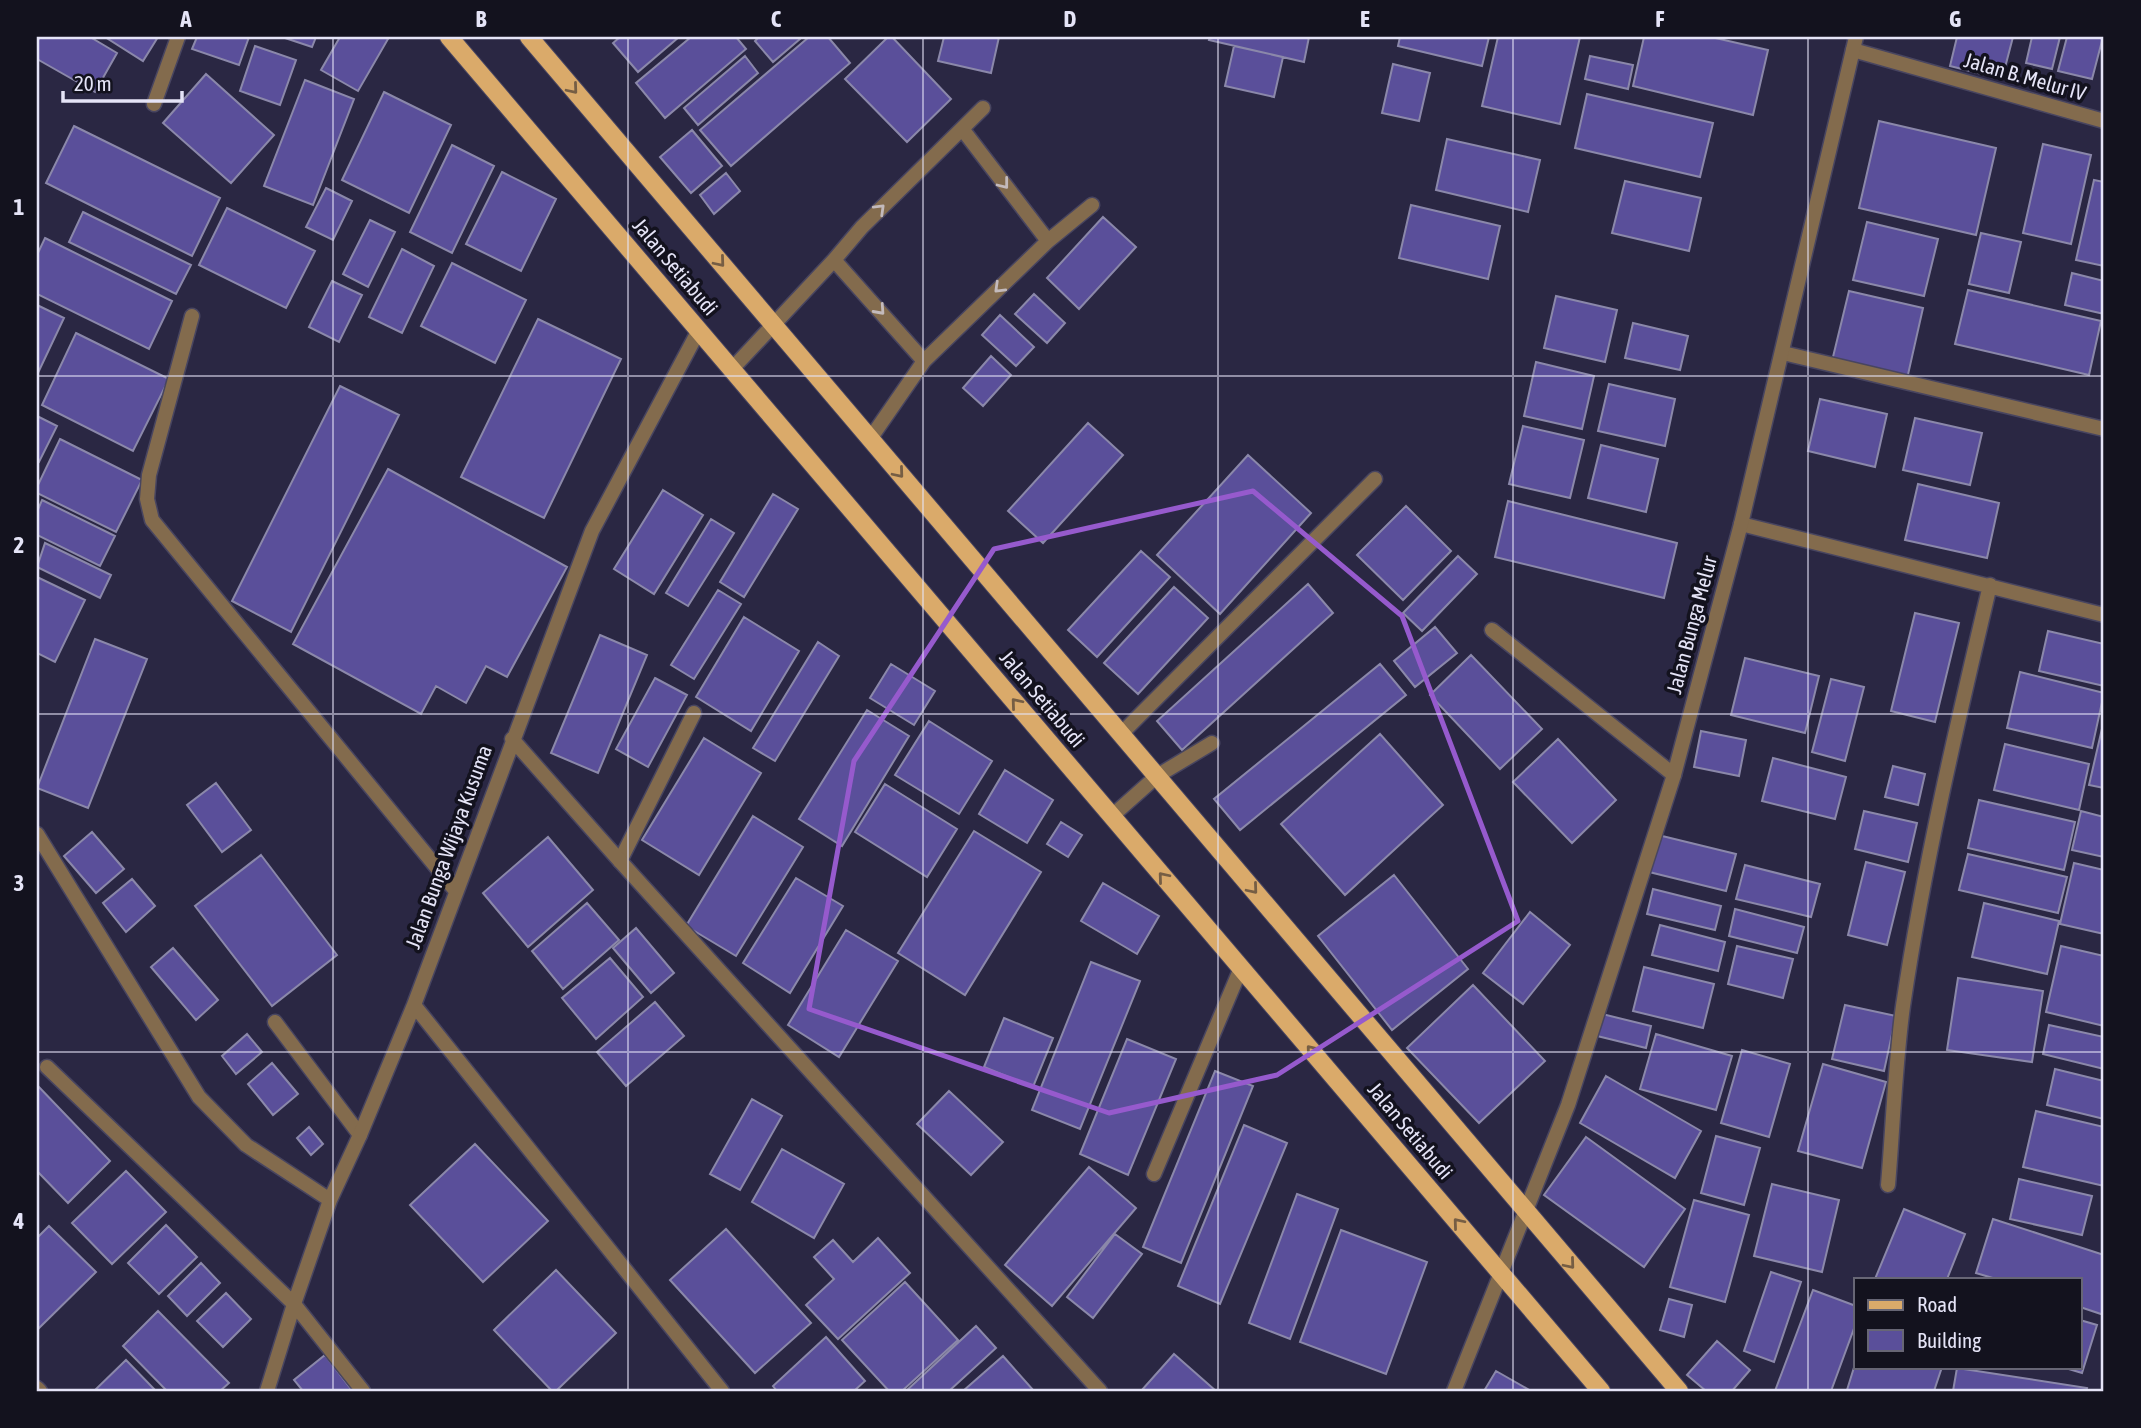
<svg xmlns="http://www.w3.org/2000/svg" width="2141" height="1428" font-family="'Asap Condensed',sans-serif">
  <rect width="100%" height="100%" fill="#2a2743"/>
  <!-- building -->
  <path fill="#5a4f9a" stroke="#8b88aa" stroke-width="2" d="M40 37H90L117 53 95 92 37 59V42Z
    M105 37H158L143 61Z
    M197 37H249L239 65 192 49Z
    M282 37H316L312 47Z
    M340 37H384L388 39 358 91 321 70Z
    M620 37H679L638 72 613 43Z
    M691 37H736L746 49 665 118 636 83Z
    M759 37H799L800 39 773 62 755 41Z
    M809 37H828L850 63 731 166 700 130Z
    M888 37H892L951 99 907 142 845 79Z
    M944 37H999L991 73 938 61Z
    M1210 37H1309L1304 62 1209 40Z
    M1400 37H1489L1482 66 1398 46Z
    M1498 37H1580L1560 124 1482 106Z
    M1644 37H1711L1768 50 1753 115 1633 86Z
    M1957 37H2013L2002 79 1950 66Z
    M2032 37H2060L2052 69 2026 63Z
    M2067 37H2103L2092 79 2058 71Z
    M255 46 296 60 280 105 240 91Z
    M1234 46 1283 57 1274 97 1225 86Z
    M745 56 758 73 698 125 684 108Z
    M1590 56 1633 65 1628 89 1585 79Z
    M1393 64 1430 73 1419 121 1382 113Z
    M206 74 274 135 231 183 163 123Z
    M305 80 354 99 313 205 264 186Z
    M384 92 451 125 409 213 342 180Z
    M1587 94 1713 123 1700 177 1575 148Z
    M1879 121 1996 148 1976 235 1859 208Z
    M74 126 220 198 192 256 46 183Z
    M692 130 722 166 691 193 660 157Z
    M1447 139 1540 160 1528 212 1436 190Z
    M2043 144 2091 155 2071 244 2023 233Z
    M452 145 494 166 452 253 410 232Z
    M502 172 556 199 521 271 466 244Z
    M726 173 740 191 714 214 700 195Z
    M2094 180 2104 182V266L2076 260Z
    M1625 181 1701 198 1689 251 1612 233Z
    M326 188 352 201 333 240 306 227Z
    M1411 205 1500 226 1488 279 1399 258Z
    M227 208 315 251 286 308 199 265Z
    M83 212 191 265 176 294 69 242Z
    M1103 217 1136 247 1079 309 1047 278Z
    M370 220 395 232 368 287 343 274Z
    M1867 222 1938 239 1924 296 1853 280Z
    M1981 233 2021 242 2009 293 1969 284Z
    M45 238 172 301 149 349 37 294V255Z
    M402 249 434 266 402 333 369 317Z
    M452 263 526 300 495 363 421 326Z
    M2072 273 2104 281V314L2065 305Z
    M332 281 362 295 339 342 309 327Z
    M1968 290 2101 321 2089 375 1955 344Z
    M1849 291 1923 308 1907 379 1832 361Z
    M1034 294 1065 323 1047 343 1015 314Z
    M1556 296 1617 310 1605 362 1544 348Z
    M37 305 64 318 37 375Z
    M1000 315 1034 347 1016 366 982 335Z
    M538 319 621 359 544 518 461 477Z
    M1633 323 1688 336 1680 370 1625 358Z
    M76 333 169 379 133 451 42 405Z
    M991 356 1011 375 983 406 963 388Z
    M1536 362 1594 376 1582 429 1524 416Z
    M1609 384 1675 399 1665 446 1598 431Z
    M340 386 399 415 291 632 232 601Z
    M1820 399 1887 414 1875 467 1808 451Z
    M37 416 57 426 39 462 37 461Z
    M1915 418 1982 433 1970 485 1903 470Z
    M1088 423 1123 455 1043 543 1008 511Z
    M1523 426 1584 440 1570 498 1509 484Z
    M60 439 142 480 116 532 37 493V487Z
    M1601 445 1658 459 1646 512 1588 498Z
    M1248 455 1311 513 1220 614 1157 555Z
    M388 469 567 567 507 677 486 666 466 703 436 686 421 714 293 644Z
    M1918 484 1999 503 1987 558 1905 540Z
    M663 490 703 515 654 594 614 569Z
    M773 494 798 509 744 597 720 582Z
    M42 500 115 536 100 566 37 535V512Z
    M1508 501 1677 543 1664 598 1495 557Z
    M1406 506 1451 551 1403 600 1357 555Z
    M711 519 734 533 688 606 666 593Z
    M45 543 111 575 100 598 37 567Z
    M1141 551 1170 577 1097 657 1068 630Z
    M1458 556 1477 574 1422 631 1403 613Z
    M37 577 85 600 55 662 37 653Z
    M1308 584 1333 613 1182 750 1157 721Z
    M1174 587 1208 618 1138 694 1104 663Z
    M718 590 741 604 694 679 671 665Z
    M1915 613 1959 623 1935 722 1891 711Z
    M744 617 799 651 751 731 696 697Z
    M1435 627 1457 653 1415 687 1394 661Z
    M2048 631 2104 644V686L2039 671Z
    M600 635 647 655 598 773 551 753Z
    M95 639 147 659 88 808 37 788Z
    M818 642 839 656 775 761 753 748Z
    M1471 655 1542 729 1500 769 1430 695Z
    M1745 658 1819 676 1805 733 1731 715Z
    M891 664 935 691 914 725 870 698Z
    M1380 664 1406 695 1240 830 1214 799Z
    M2020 672 2104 693 2092 748 2007 728Z
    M655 678 687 695 648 767 616 749Z
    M1831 679 1864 687 1845 761 1812 752Z
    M867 710 909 736 842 846 799 819Z
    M2104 720V788L2089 785Z
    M929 721 992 761 959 814 895 775Z
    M1701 731 1746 740 1739 776 1694 767Z
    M1380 734 1443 805 1345 895 1281 824Z
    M704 738 761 773 699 875 642 840Z
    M1558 739 1616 800 1572 843 1513 782Z
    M2005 744 2089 764 2079 810 1994 790Z
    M1773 758 1846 777 1835 819 1762 801Z
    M1893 766 1925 774 1918 805 1885 797Z
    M1005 770 1053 800 1027 843 979 814Z
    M216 783 251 830 222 852 187 805Z
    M885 784 957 829 927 877 855 832Z
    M1979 800 2075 822 2064 870 1968 848Z
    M1864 811 1917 823 1908 862 1855 849Z
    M2081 811 2104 817V857L2072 850Z
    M753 816 803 847 736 956 686 926Z
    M1061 822 1082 835 1068 857 1047 844Z
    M974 831 1041 872 965 995 898 953Z
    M92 832 124 869 96 893 64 856Z
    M1654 834 1736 854 1726 891 1645 871Z
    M548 837 593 890 528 947 483 893Z
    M1968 854 2067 877 2058 913 1959 890Z
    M261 855 337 955 272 1006 195 906Z
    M1866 862 1905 872 1887 945 1848 935Z
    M2074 863 2104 870V934L2060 924Z
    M1745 865 1820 884 1811 917 1736 899Z
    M1394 875 1468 969 1392 1030 1318 936Z
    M796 878 843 906 790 993 743 963Z
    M132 879 155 906 126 932 103 903Z
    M1103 883 1159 916 1137 954 1081 921Z
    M1653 889 1721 906 1715 930 1647 914Z
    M587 903 619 940 563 989 532 951Z
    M1984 903 2059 921 2047 974 1972 957Z
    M1735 909 1804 927 1797 953 1729 936Z
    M1530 912 1570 945 1523 1004 1483 973Z
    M1660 925 1725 942 1718 971 1652 955Z
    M636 928 674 973 651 993 613 948Z
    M846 930 898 961 839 1057 788 1025Z
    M1737 946 1793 959 1783 998 1728 984Z
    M2061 946 2104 956V1026L2046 1012Z
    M173 948 218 1000 196 1020 151 967Z
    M610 958 643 997 596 1039 562 998Z
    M1091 962 1140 981 1080 1129 1032 1110Z
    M1644 967 1714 984 1703 1028 1633 1011Z
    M1958 978 2043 991 2032 1062 1947 1050Z
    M1473 985 1545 1061 1479 1123 1407 1048Z
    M655 1002 684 1036 626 1086 597 1052Z
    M1845 1005 1896 1016 1884 1071 1832 1059Z
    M1598 1013 1651 1026 1646 1048 1593 1035Z
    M1004 1018 1053 1038 1033 1087 984 1067Z
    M2049 1025 2104 1037V1069L2043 1054Z
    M247 1034 262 1052 236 1074 222 1056Z
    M1656 1034 1732 1056 1716 1110 1640 1089Z
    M1127 1039 1176 1059 1128 1175 1080 1154Z
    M1742 1050 1790 1064 1769 1137 1721 1123Z
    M272 1063 298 1094 273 1115 248 1084Z
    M1823 1064 1886 1082 1862 1168 1798 1151Z
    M2055 1069 2104 1081V1119L2047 1105Z
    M1215 1071 1253 1086 1181 1263 1143 1247Z
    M1606 1076 1701 1131 1675 1178 1580 1123Z
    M37 1085 110 1161 68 1203 37 1171Z
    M949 1091 1003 1142 971 1175 917 1124Z
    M752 1099 782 1116 740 1190 710 1174Z
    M2036 1111 2104 1127V1186L2023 1167Z
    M1244 1125 1287 1143 1220 1304 1178 1286Z
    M309 1127 323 1144 311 1155 297 1138Z
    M1716 1136 1760 1148 1744 1205 1701 1193Z
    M1586 1137 1685 1209 1644 1267 1544 1195Z
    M475 1144 548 1221 483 1282 410 1205Z
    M782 1149 844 1184 814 1238 752 1202Z
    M1089 1167 1136 1208 1052 1306 1005 1265Z
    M126 1171 166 1212 112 1264 72 1223Z
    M2019 1179 2092 1196 2082 1235 2010 1219Z
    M1772 1184 1839 1200 1822 1272 1754 1256Z
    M1297 1194 1338 1209 1290 1339 1249 1323Z
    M1694 1200 1749 1215 1725 1302 1670 1287Z
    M1904 1209 1965 1234 1947 1279H1875Z
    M1993 1219 2104 1255V1315L2080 1307V1279H1996L1976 1273Z
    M166 1225 197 1257 159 1294 128 1263Z
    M49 1226 96 1272 37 1330V1238Z
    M726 1229 811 1323 755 1373 670 1280Z
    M1341 1230 1427 1262 1386 1374 1300 1342Z
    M1115 1234 1142 1254 1093 1318 1067 1297Z
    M878 1238 910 1273 838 1339 806 1305 834 1279 814 1257 833 1240 853 1262Z
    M201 1263 220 1283 187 1316 168 1296Z
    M556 1270 616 1333 556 1391H552L494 1330Z
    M1771 1272 1801 1282 1774 1362 1744 1351Z
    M905 1282 958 1340 902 1391H889L842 1340Z
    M1813 1290 1856 1306V1323L1831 1391H1775Z
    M226 1293 251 1319 223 1347 197 1321Z
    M1669 1299 1692 1305 1684 1337 1660 1330Z
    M158 1311 229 1383 220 1391H167L123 1346Z
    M2080 1320 2097 1325 2082 1373 2062 1367H2080Z
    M976 1326 996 1348 949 1391H906Z
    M826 1337 865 1381 854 1391H777L773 1386Z
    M1717 1341 1750 1370 1732 1391H1706L1687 1375Z
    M1174 1354 1216 1391H1141Z
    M325 1355 351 1389 348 1391H303L294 1380Z
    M1003 1356 1034 1391H963Z
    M126 1360 156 1391H94Z
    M1856 1361V1367H1942L1934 1391H1851L1847 1390Z
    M1957 1368 2087 1388 2086 1391H1953Z
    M1496 1371 1531 1391H1484Z"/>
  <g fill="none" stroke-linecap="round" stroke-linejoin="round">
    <defs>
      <path id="service" d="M963 130 1048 241
        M834 260 924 361
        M732 369 834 260 862 227 983 108
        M870 439 924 361 1048 241 1092 205
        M1492 630 1674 775
        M1121 734 1375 479
        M1112 816 1157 776 1212 743
        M620 861 694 713
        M275 1022 360 1135
        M1154 1174 1241 968"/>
      <path id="minor" d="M1853 50 2104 121
        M154 104 178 37
        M192 316 149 475 147 499 152 520 456 891
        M1783 353 2104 429
        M1741 524 2104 615
        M512 739 620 861 1100 1391
        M37 834 199 1097 246 1145 330 1200
        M414 1005 722 1391
        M47 1067 294 1304 363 1391
        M1888 1185C1893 1126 1895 1065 1903 1006 1924 864 1957 724 1990 585
        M37 1388 40 1391
        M267 1391 294 1304 330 1200 360 1135 414 1005 592 531 699 330"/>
      <path id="tertiary" d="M1454 1391 1568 1105 1674 775 1741 524 1856 37"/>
      <path id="primary" d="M449 37 1601 1391
        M529 37 1679 1391"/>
    </defs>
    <!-- service casing -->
    <use href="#service" stroke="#484560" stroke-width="17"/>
    <!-- minor casing -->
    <use href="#minor" stroke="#484560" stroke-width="17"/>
    <!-- tertiary casing -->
    <use href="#tertiary" stroke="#484560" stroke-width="17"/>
    <!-- primary casing -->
    <use href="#primary" stroke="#484560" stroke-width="20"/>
    <!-- service -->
    <use href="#service" stroke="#836b4d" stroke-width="14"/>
    <!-- minor -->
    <use href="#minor" stroke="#836b4d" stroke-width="14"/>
    <!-- tertiary -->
    <use href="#tertiary" stroke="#836b4d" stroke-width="14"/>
    <!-- primary -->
    <use href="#primary" stroke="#daaa6a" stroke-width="18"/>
  </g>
  <!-- one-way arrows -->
  <defs><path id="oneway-chevron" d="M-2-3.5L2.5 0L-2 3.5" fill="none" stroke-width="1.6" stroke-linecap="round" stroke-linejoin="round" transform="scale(1.75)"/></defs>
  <g stroke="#765e44">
    <use href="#oneway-chevron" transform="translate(573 89) rotate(50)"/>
    <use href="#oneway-chevron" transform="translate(720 262) rotate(50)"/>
    <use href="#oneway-chevron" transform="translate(899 473) rotate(50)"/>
    <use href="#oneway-chevron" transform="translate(1016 703) rotate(-130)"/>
    <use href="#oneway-chevron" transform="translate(1163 877) rotate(-130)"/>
    <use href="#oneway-chevron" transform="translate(1253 889) rotate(50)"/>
    <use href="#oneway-chevron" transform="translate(1311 1050) rotate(-130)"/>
    <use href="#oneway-chevron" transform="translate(1458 1223) rotate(-130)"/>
    <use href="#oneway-chevron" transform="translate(1570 1264) rotate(50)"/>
  </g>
  <g stroke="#c3babc">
    <use href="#oneway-chevron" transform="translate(1004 184) rotate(52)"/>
    <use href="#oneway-chevron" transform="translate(880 209) rotate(-44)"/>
    <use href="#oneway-chevron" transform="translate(999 288) rotate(136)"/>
    <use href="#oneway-chevron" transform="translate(880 310) rotate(48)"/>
  </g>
  <!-- marked area -->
  <path fill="none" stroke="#965acd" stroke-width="5" stroke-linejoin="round" d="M1253 491 1402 616 1518 921 1277 1075 1109 1113 809 1009 854 761 994 549Z"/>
  <!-- grid -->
  <path fill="none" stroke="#e5e4f7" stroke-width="2" stroke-opacity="0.55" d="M333 37V1391M628 37V1391M923 37V1391M1218 37V1391M1513 37V1391M1808 37V1391M37 376H2104M37 714H2104M37 1052H2104"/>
  <g text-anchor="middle" stroke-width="7" stroke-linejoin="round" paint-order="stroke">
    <!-- street labels -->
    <g font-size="21" fill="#e5e4f7" stroke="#13121e">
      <text transform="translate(2025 77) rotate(16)" y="7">Jalan B. Melur IV</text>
      <text transform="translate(675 267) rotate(50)" y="7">Jalan Setiabudi</text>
      <text transform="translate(1692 625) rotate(-75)" y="7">Jalan Bunga Melur</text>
      <text transform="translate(1042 699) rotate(50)" y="7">Jalan Setiabudi</text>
      <text transform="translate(449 847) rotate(-70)" y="7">Jalan Bunga Wijaya Kusuma</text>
      <text transform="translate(1410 1131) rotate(50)" y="7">Jalan Setiabudi</text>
    </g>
  </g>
  <!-- border -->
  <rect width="2141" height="1428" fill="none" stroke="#13121e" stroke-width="77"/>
  <!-- legend -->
  <rect x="1854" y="1278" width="228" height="91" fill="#13121e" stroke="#676675" stroke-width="2"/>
  <rect x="1868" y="1300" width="35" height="10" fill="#daaa6a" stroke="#676675" stroke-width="2"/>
  <text x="1917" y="1312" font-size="21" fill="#e5e4f7">Road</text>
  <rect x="1868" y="1330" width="35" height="21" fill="#5a4f9a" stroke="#676675" stroke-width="2"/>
  <text x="1917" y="1348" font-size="21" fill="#e5e4f7">Building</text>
  <!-- scale -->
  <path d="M63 91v10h119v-10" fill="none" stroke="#e5e4f7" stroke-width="3.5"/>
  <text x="74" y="91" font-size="21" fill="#e5e4f7" stroke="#13121e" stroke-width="5" paint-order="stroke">20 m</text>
  <rect x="38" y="38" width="2064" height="1352" fill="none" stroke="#e5e4f7" stroke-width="2.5"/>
  <g font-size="23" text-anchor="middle" font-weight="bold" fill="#e5e4f7">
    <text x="186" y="27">A</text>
    <text x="481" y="27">B</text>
    <text x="776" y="27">C</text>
    <text x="1070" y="27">D</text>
    <text x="1365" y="27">E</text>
    <text x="1660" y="27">F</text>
    <text x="1955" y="27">G</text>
    <text x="19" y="215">1</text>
    <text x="19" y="553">2</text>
    <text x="19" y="891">3</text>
    <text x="19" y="1229">4</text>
  </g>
</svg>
